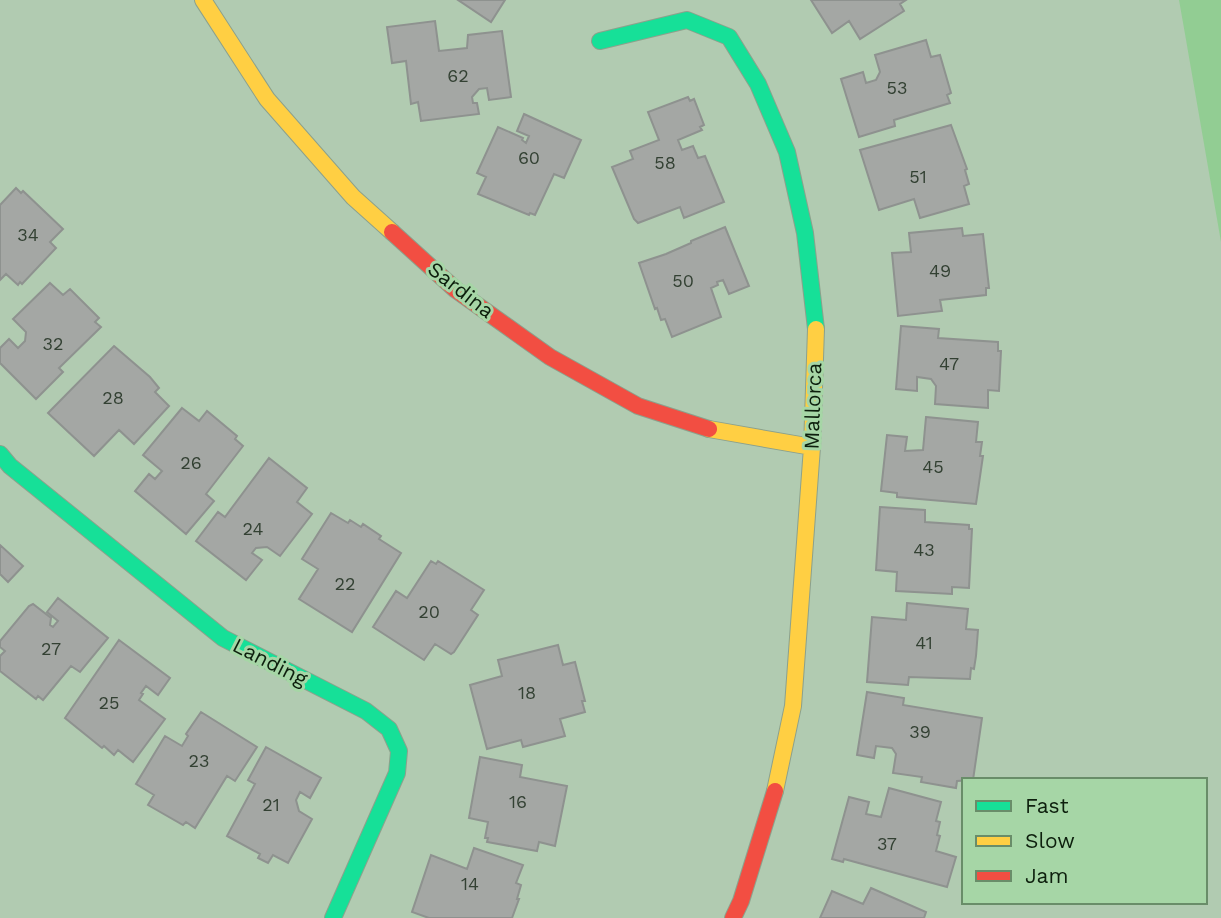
<svg xmlns="http://www.w3.org/2000/svg" width="1221" height="918" font-family="'Work Sans',sans-serif">
  <rect width="100%" height="100%" fill="#b1cbb1"/>
  <!-- green -->
  <path fill="#92cd93" d="M1179 0H1221V242L1185 34Z"/>
  <!-- building -->
  <path fill="#a4a7a4" stroke="#8e928f" stroke-width="2" d="M458 0H505L491 22Z
    M811 0H906L900 4 904 11 860 39 849 21 832 33Z
    M435 21 439 51 467 48 468 35 502 31 511 97 489 100 487 88 479 89 472 97 473 103H477L479 114 421 121 418 102 411 104 406 61 392 63 387 27Z
    M926 40 931 57 940 55 951 93 947 95 950 103 894 120 895 126 859 137 841 79 863 72 866 83 876 80 880 72 875 55Z
    M688 97 690 101 694 99 704 125 700 127 702 130 678 140 682 150 693 146 698 158 705 156 724 202 684 218 680 207 638 223 634 219 612 167 633 159 630 151 659 140 648 112Z
    M524 114 581 140 564 178 554 174 535 215 530 213 529 215 478 194 486 177 477 173 498 127 523 138 522 140 526 143 529 136 517 131Z
    M951 125 967 169 965 170 969 184 964 186 969 204 920 218 914 199 879 210 860 150Z
    M16 188 21 193 23 191 63 229 50 242 56 248 22 284 20 282 18 285 6 274 0 280V205Z
    M725 227 749 286 729 294 723 280 717 282 718 285 711 288 721 317 672 337 665 319 661 320 657 308 655 309 639 263 666 254 691 243V241Z
    M962 228 963 236 983 234 989 288H986V295L940 300 942 311 898 316 892 253 911 252 909 233Z
    M50 283 63 295 70 289 99 318 95 322 101 327 59 368 63 372 36 399 0 363V348L9 339 18 348 25 341 26 332 13 319Z
    M901 326 939 329 938 338 998 342V351H1001L999 391 988 390V408L935 404 936 386 931 379 917 377V391L896 389Z
    M114 346 150 377 159 388 155 392 169 406 134 444 119 430 94 456 48 413Z
    M182 408 199 421 207 411 237 436 235 439 243 446 206 494 214 501 186 534 135 491 149 474 155 479 162 471 143 455Z
    M926 417 978 422 976 442H982L980 456H983L976 504 897 497V493L881 491 887 435 907 437 905 451 923 450Z
    M269 458 307 488 297 502 312 514 280 556 267 547 256 548 252 553 262 560 246 580 196 541 218 512 225 517Z
    M880 507 925 510V522L969 525V529H972L969 588 952 587V594L896 591 897 572 876 570Z
    M331 513 348 523 350 520 361 527 363 524 381 536 379 539 401 553 352 632 299 599 318 569 302 559Z
    M0 545 23 566 8 582 0 574Z
    M431 561 436 564 438 561 484 590 471 610 478 615 454 652 451 654 435 644 424 660 373 627 396 591 407 598Z
    M58 598 108 638 80 672 71 666 43 700 38 696 36 699 0 671V656L5 651 0 647V641L29 606 33 604 51 618 50 625 53 627 58 621 47 612Z
    M907 603 968 609 966 629 978 630 976 656 974 669 971 668 970 679 909 677 908 685 867 682 872 617 906 620Z
    M119 640 170 678 158 695 146 686 141 693 143 694 139 700 165 719 133 762 118 750 114 755 104 746 102 748 65 718Z
    M558 645 563 665 575 662 585 701H582L585 712 560 719 565 736 523 747 521 740 487 749 470 685 502 676 498 660Z
    M867 692 904 698 903 705 982 718 973 780 957 781 956 788 921 782 922 777 893 773 896 754 892 748 876 746 874 758 857 755Z
    M201 712 257 747 235 781 227 776 195 828 186 822 183 825 148 805 154 795 136 784 165 736 182 746 188 736 186 734Z
    M266 747 321 778 310 798 300 792 296 800 299 811 312 819 288 863 273 855 268 863 258 858 260 854 227 836 255 784 248 780Z
    M480 757 522 765 520 777 567 786 555 846 539 842 537 851 487 842 488 838H485L488 822 469 818Z
    M889 788 941 802 936 821 940 822 937 835 940 836 936 851 956 857 947 887 844 859 843 862 832 859 849 797 869 802 866 814 881 817Z
    M474 848 523 865 516 883 521 885 517 899H519L512 918H429L412 912 431 855 467 869Z
    M871 888 926 912 924 918H820L832 891 863 904Z"/>
  <g fill="none" stroke-linecap="round" stroke-linejoin="round">
    <defs>
      <path id="fast" d="M600 41 687 20 729 37 758 84 787 152 805 233 816 329
        M0 454 10 466 223 638 366 711 389 729 399 751 397 773 333 918"/>
      <path id="slow" d="M203 0 267 99 353 197 392 232
        M709 429 812 447
        M775 791 793 706 812 447 816 329"/>
      <path id="jam" d="M392 232 456 290 550 357 638 406 709 429
        M733 918 741 901 775 791"/>
    </defs>
    <!-- fast casing -->
    <use href="#fast" stroke="#8ca18c" stroke-width="18"/>
    <!-- slow casing -->
    <use href="#slow" stroke="#8ca18c" stroke-width="18"/>
    <!-- jam casing -->
    <use href="#jam" stroke="#8ca18c" stroke-width="18"/>
    <!-- fast -->
    <use href="#fast" stroke="#16e098" stroke-width="16"/>
    <!-- slow -->
    <use href="#slow" stroke="#ffcf43" stroke-width="16"/>
    <!-- jam -->
    <use href="#jam" stroke="#f24e42" stroke-width="16"/>
  </g>
  <g text-anchor="middle" stroke-width="6" stroke-linejoin="round" paint-order="stroke">
    <!-- number labels -->
    <g font-size="18" fill="#334133">
      <text x="458" y="82">62</text>
      <text x="897" y="94">53</text>
      <text x="529" y="164">60</text>
      <text x="665" y="169">58</text>
      <text x="918" y="183">51</text>
      <text x="28" y="241">34</text>
      <text x="940" y="277">49</text>
      <text x="683" y="287">50</text>
      <text x="53" y="350">32</text>
      <text x="949" y="370">47</text>
      <text x="113" y="404">28</text>
      <text x="191" y="469">26</text>
      <text x="933" y="473">45</text>
      <text x="253" y="535">24</text>
      <text x="924" y="556">43</text>
      <text x="345" y="590">22</text>
      <text x="429" y="618">20</text>
      <text x="924" y="649">41</text>
      <text x="51" y="655">27</text>
      <text x="527" y="699">18</text>
      <text x="109" y="709">25</text>
      <text x="920" y="738">39</text>
      <text x="199" y="767">23</text>
      <text x="518" y="808">16</text>
      <text x="271" y="811">21</text>
      <text x="887" y="850">37</text>
      <text x="470" y="890">14</text>
    </g>
    <!-- street labels -->
    <g font-size="21" fill="#0d1f0d" stroke="#a6d6a6">
      <text transform="translate(461 290) rotate(38)" y="7">Sardina</text>
      <text transform="translate(813 406) rotate(-88)" y="7">Mallorca</text>
      <text transform="translate(270 662) rotate(27)" y="7">Landing</text>
    </g>
  </g>
  <!-- legend -->
  <rect x="962" y="778" width="245" height="126" fill="#a6d6a6" stroke="#698d69" stroke-width="2"/>
  <rect x="976" y="801" width="35" height="10" fill="#16e098" stroke="#698d69" stroke-width="2"/>
  <text x="1025" y="813" font-size="21" fill="#0d1f0d">Fast</text>
  <rect x="976" y="836" width="35" height="10" fill="#ffcf43" stroke="#698d69" stroke-width="2"/>
  <text x="1025" y="848" font-size="21" fill="#0d1f0d">Slow</text>
  <rect x="976" y="871" width="35" height="10" fill="#f24e42" stroke="#698d69" stroke-width="2"/>
  <text x="1025" y="883" font-size="21" fill="#0d1f0d">Jam</text>
</svg>
